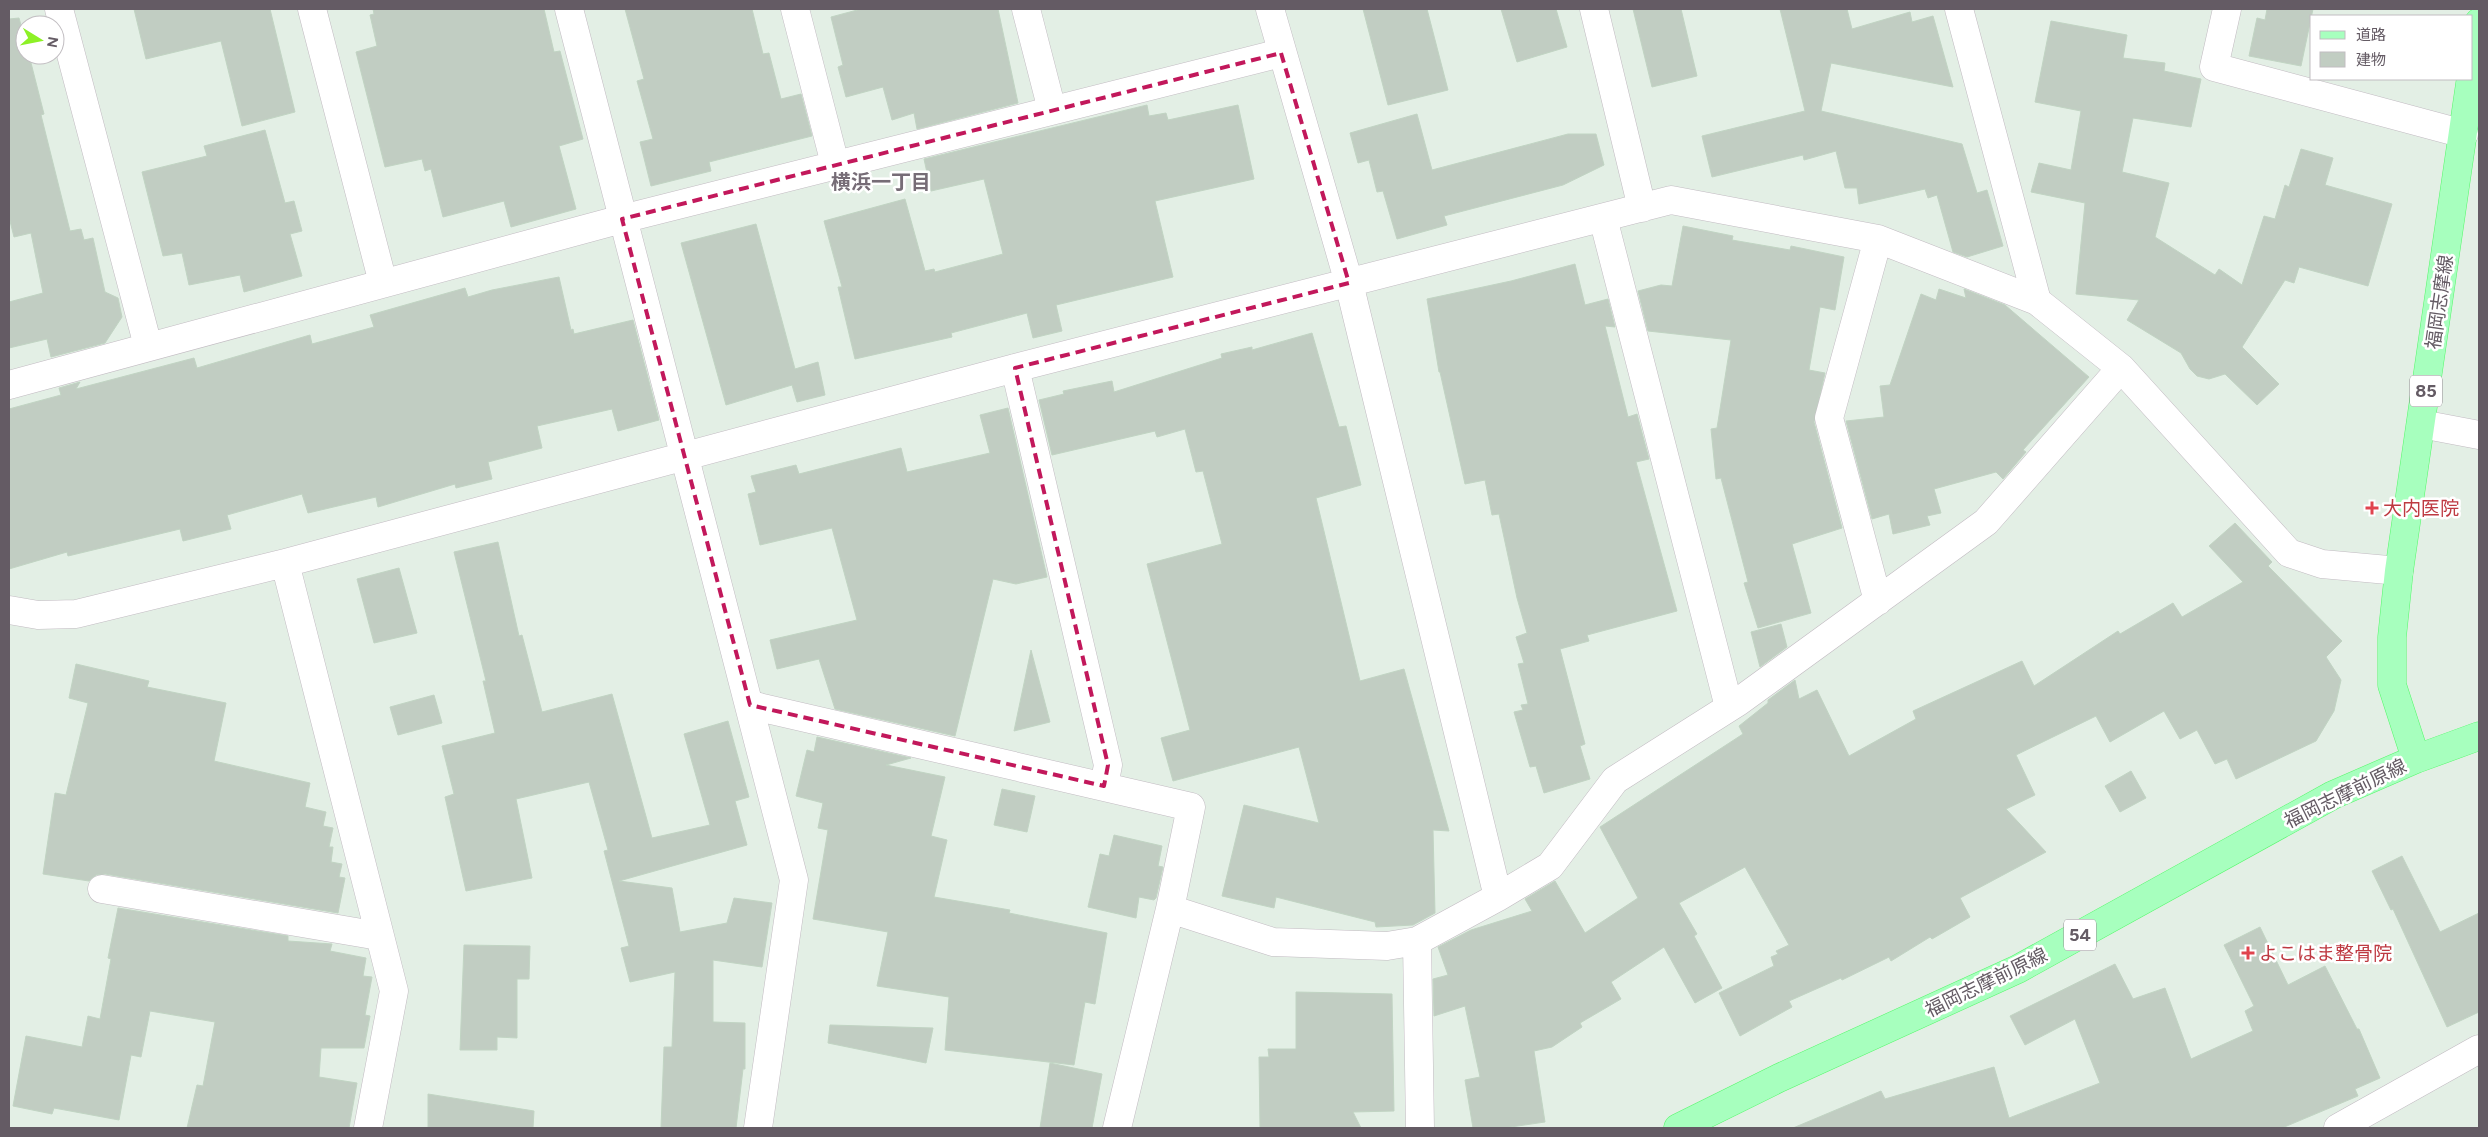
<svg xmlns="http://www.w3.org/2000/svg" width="2488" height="1137" font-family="Figtree,'Noto Sans JP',sans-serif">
  <rect width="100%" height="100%" fill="#e3efe5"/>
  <!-- building -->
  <path fill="#c1cdc2" stroke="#c1d4c3" d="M134 9H270L295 112 242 126 221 41 146 59Z
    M373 9H544L554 52 560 51 583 139 559 146 576 209 511 227 504 201 443 217 431 169 425 171 422 159 385 167 356 52 377 46 370 15 374 14Z
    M625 9H752L763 54 769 53 781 99 801 94 812 136 709 162 711 171 651 186 640 142 653 139 637 81 644 79Z
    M861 9H998L1018 103 917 129 914 113 892 120 883 87 846 97 838 67 843 65 831 17Z
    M1363 9H1427L1448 90 1388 105Z
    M1501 9H1556L1567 47 1517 62Z
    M1633 9H1681L1697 76 1652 87Z
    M1780 9H1847L1852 29 1910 12 1912 22 1933 16 1953 87 1831 63 1821 111 1962 144 1977 193 1987 190 2003 246 1967 257 1953 252 1937 195 1928 198 1925 189 1859 204 1857 188H1845L1836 151 1804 160 1803 155 1712 177 1702 136 1805 111Z
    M2267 9H2313L2301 66 2249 56 2257 18 2265 20Z
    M19 18 25 40V55H29L44 114 41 115 70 231 81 229 84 240 93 238 105 292 118 298 122 317 105 343 51 357 47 339 9 348V302L43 293 31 233 14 237 9 217V19Z
    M2051 21 2127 35 2123 58 2165 63 2164 71 2201 79 2191 127 2133 118 2122 172 2169 183 2155 237 2215 275 2219 269 2242 285 2264 216 2275 219 2285 185 2289 187 2301 149 2333 158 2325 185 2392 204 2368 286 2299 267 2294 283 2285 280 2242 347 2279 384 2257 405 2225 374 2209 379 2197 376 2190 369 2181 353 2127 320 2139 300 2076 294 2085 203 2031 192 2039 163 2071 170 2081 111 2035 102Z
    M1147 105 1149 116 1166 113 1168 120 1238 105 1254 179 1155 201 1173 277 1056 305 1062 331 1033 338 1027 313 951 333 952 337 855 359 838 287H842L824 221 905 199 925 271 934 269 935 272 1003 254 984 179 931 191 924 159Z
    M1417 114 1432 170 1568 134H1596L1604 165 1563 185 1444 216 1447 225 1397 239 1383 191 1377 192 1369 160 1358 163 1350 133Z
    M265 130 285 203 294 201 302 231 290 234 302 276 244 292 240 275 189 285 182 253 163 256 142 172 207 156 204 146Z
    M756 224 795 369 818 362 825 395 797 402 792 385 726 405 681 243Z
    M1683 226 1733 236 1732 240 1790 250 1791 246 1844 257 1835 310 1820 307 1809 370 1825 373 1814 422 1842 528 1792 544 1811 613 1758 628 1744 583 1748 582 1721 478 1716 479 1711 429 1717 428 1731 340 1648 331 1638 291 1661 285 1672 286Z
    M1575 264 1585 305 1608 299 1615 327 1605 326 1628 417 1637 414 1649 459 1636 462 1677 611 1587 635 1589 641 1560 649 1585 744 1580 746 1590 779 1544 793 1536 766 1530 767 1514 712 1523 710 1521 705 1528 704 1518 664 1524 663 1516 637 1527 633 1517 598 1499 514 1492 515 1485 480 1465 484 1440 372H1439L1427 299 1511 281Z
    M559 277 571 330 573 329 574 334 633 320 659 420 618 431 612 409 537 426 542 448 488 462 492 479 456 488 455 484 378 507 376 497 308 513 302 494 227 515 231 529 183 541 180 529 68 556 67 552 9 569V409L61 395 59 388 80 382 76 389 194 358 197 368 310 335 312 344 374 327 370 315 465 288 468 297 492 290Z
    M1939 289 1966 298 1964 289 2005 305 2089 377 2023 450 2026 452 2003 479 1996 472 1934 489 1941 513 1927 516 1930 525 1893 534 1889 514 1872 519 1846 421 1884 417 1880 386 1890 385 1921 294 1936 300Z
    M1312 333 1339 427 1346 426 1361 485 1316 498 1360 681 1404 669 1449 831 1433 830 1435 913 1413 925 1376 927 1375 922 1276 897 1274 908 1222 896 1244 805 1319 823 1299 747 1173 781 1161 738 1190 730 1147 564 1222 544 1203 471 1196 472 1185 429 1157 437 1155 431 1052 455 1039 400 1064 394 1063 391 1112 381 1114 392 1222 358 1221 354 1252 347V350Z
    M1008 408 1047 577 1016 584 993 579 955 736 835 709 819 659 777 669 770 640 857 620 832 528 760 545 748 494 756 492 751 476 796 465 799 474 901 448 907 472 990 453 980 415Z
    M2235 523 2272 562 2268 566 2342 641 2326 657 2341 680 2334 711 2316 741 2236 779 2227 759 2215 764 2197 730 2180 739 2164 711 2110 742 2096 716 2016 755 2035 795 2006 809 2046 852 1960 898 1970 917 1932 939 1930 937 1891 961 1889 957 1842 980 1841 978 1789 1001 1792 1007 1740 1036 1719 993 1774 966 1771 957 1778 954 1776 951 1789 945 1745 867 1679 903 1697 934 1694 936 1722 988 1695 1003 1664 947 1611 982 1621 999 1580 1023 1582 1027 1552 1047 1534 1051 1545 1122 1504 1128H1473L1465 1080 1480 1077 1465 1006 1434 1016 1433 979 1448 975 1438 947 1471 930 1532 911 1525 899 1555 881 1585 933 1638 898 1600 827 1743 734 1739 726 1768 703V700L1795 680 1799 699 1817 690 1849 756 1916 719 1913 711 2022 661 2034 686 2118 631 2120 634 2173 603 2182 617 2243 582 2209 546Z
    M498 542 519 636 522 635 542 712 612 694 652 838 710 825 684 734 728 721 749 797 735 801 747 845 619 881 672 888 680 932 727 923 734 898 772 903 762 967 713 960V1022L745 1023V1069H743L736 1128H661L664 1047H672L675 972 630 982 621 948 629 946 604 851 608 850 589 782 516 799 532 878 466 891 445 797 454 794 442 746 495 733 483 681H486L454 552Z
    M399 568 417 633 374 643 357 579Z
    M1781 624 1787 647 1760 667 1751 632Z
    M1031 650 1050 722 1014 731Z
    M76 664 149 681 147 687 226 703 214 761 310 783 305 807 326 812 323 826 333 828 329 847H333L331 862 342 864 339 877 345 878 338 913 105 874 96 875 89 881 43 874 55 793 66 795 88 703 69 698Z
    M434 695 442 723 398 735 390 707Z
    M817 737 911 758 886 765 945 777 931 836 947 840 934 897 1010 910 1009 913 1107 933 1095 1004 1085 1002 1074 1065 945 1050 949 997 877 986 888 932 813 919 828 830 818 828 823 803 796 796 807 750 814 752Z
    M2131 771 2146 798 2120 812 2105 786Z
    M1002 789 1035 796 1027 832 994 825Z
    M1114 835 1162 846 1158 866 1163 867 1156 898 1154 900 1139 897 1136 918 1088 907 1100 854 1109 856Z
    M2402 856 2440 932 2479 913V1012L2447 1027 2393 909 2391 910 2372 871Z
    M118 908 288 936V941L332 944 330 951 366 958 363 976 372 977 365 1015 370 1016 364 1048H321L319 1077 357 1083 349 1128H187L197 1085 203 1086 215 1022 150 1011 141 1057 131 1055 119 1120 54 1108 52 1114 13 1106 26 1036 82 1047 88 1016 100 1019 111 959 108 958Z
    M2260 927 2288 985 2325 966 2357 1029H2359L2380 1078 2355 1089 2358 1096 2282 1128H1793L1881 1091 1885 1099 1994 1067 2009 1118 2100 1083 2075 1019 2025 1045 2010 1016 2115 964 2133 999 2165 988 2191 1059 2253 1031 2245 1011 2254 1006 2224 945Z
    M464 945 530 946 529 979H517V1038L497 1037V1050H460Z
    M1296 992 1392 994 1394 1111 1353 1112 1361 1128H1260L1259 1057H1269L1268 1049H1296Z
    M830 1025 933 1028 926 1063 828 1043Z
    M1050 1063 1102 1074 1092 1128H1040Z
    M428 1094 534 1111 533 1128H428Z"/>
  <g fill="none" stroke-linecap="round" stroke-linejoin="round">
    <defs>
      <path id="minor" d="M59 9 148 346
        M312 9 383 283
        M569 9 794 880 758 1128
        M795 9 835 164
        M1026 9 1052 110
        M1270 9 1349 283 1498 897
        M1594 9 1642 208
        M1959 9 2037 301
        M2227 9 2214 67 2464 134
        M1603 218 1729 707
        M1878 239 1829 418 1878 601
        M1015 368 1108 765 1104 786
        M9 385 622 219 1281 53
        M2421 424 2479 435
        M285 563 394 991 368 1128
        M9 610 38 615 76 614 285 563 1015 368 1671 200 1878 239 2037 301 2121 368 2289 553 2322 564 2399 571
        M750 705 1191 807 1170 909 1273 942 1387 946 1417 941 1498 897 1550 866 1615 780 1738 702 1986 522 2121 368
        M102 889 379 936
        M1417 941 1420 1128
        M1117 1128 1170 909
        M2338 1128 2479 1049"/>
      <path id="major" d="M2416 759 2392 685V637L2399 571 2479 22
        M1678 1128 1779 1078 2018 969 2333 795 2416 759 2479 736"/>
    </defs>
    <!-- minor casing -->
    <use href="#minor" stroke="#c2bbc2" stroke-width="29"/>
    <!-- major casing -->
    <use href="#major" stroke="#53f869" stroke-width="29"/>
    <!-- minor -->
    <use href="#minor" stroke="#fff" stroke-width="28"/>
    <!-- major -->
    <use href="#major" stroke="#a7ffbe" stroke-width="28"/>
  </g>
  <!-- marked area -->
  <path fill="none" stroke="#c2185b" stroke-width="4" stroke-dasharray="10 6" stroke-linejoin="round" d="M1281 53 1349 283 1015 368 1108 765 1104 786 750 705 622 219Z"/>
  <!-- markers -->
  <g fill="#e0444e" stroke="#fff" stroke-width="2">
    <path d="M2369.5 500.5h5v5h5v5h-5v5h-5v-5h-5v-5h5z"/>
    <path d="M2245.5 945.5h5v5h5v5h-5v5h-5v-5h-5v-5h5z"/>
  </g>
  <g text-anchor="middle" stroke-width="5" stroke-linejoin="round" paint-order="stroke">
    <!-- shield labels -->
    <g fill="#fff" stroke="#928c92" stroke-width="1">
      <rect x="2410" y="375.5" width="32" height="31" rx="4"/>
      <rect x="2064" y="919.5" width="32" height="31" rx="4"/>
    </g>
    <g font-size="18" font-weight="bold" fill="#645b64">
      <text x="2426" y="397">85</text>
      <text x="2080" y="941">54</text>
    </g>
    <!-- street labels -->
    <g font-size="19" fill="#645b64" stroke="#fff">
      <text transform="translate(2439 302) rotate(-82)" y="7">福岡志摩線</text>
      <text transform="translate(2345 793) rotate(-26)" y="7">福岡志摩前原線</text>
      <text transform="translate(1986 982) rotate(-26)" y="7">福岡志摩前原線</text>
    </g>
    <!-- health labels -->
    <g font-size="19" fill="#be3a42" stroke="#fff" text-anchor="start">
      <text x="2383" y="515">大内医院</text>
      <text x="2259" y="960">よこはま整骨院</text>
    </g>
    <!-- neighbourhood labels -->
    <g font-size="20" font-weight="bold" fill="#766c76" stroke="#fff">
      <text x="881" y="189">横浜一丁目</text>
    </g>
  </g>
  <!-- border -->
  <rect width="2488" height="1137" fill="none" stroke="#645b64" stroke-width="20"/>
  <!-- legend -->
  <rect x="2310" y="15" width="162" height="65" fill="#ffffff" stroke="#c1bdc1"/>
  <rect x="2320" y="31" width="25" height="8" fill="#a7ffbe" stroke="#c1bdc1"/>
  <text x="2356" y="40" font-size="15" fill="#645b64">道路</text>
  <rect x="2320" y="52" width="25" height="15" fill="#c1cdc2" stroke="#c1bdc1"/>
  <text x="2356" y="65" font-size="15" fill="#645b64">建物</text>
  <!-- north arrow -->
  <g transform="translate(40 40) rotate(100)"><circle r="24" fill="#ffffff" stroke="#c1bdc1"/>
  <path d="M0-4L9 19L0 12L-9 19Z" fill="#8df126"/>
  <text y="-8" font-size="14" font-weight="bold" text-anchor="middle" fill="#645b64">N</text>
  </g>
</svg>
